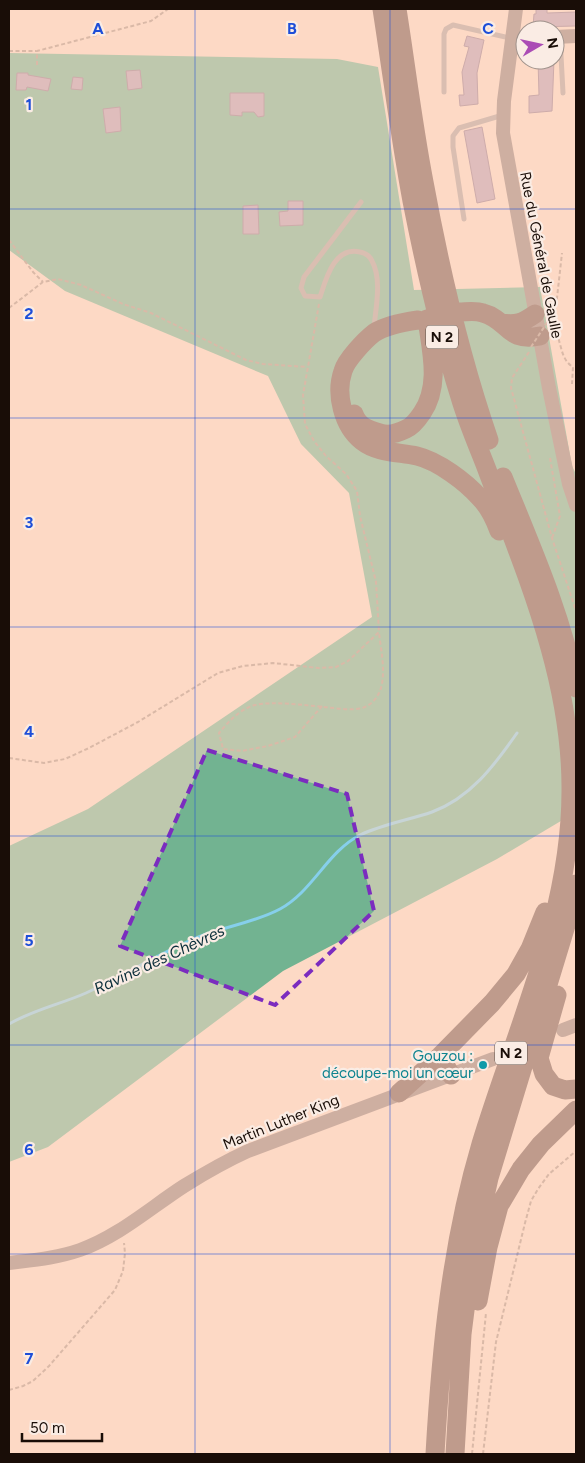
<svg xmlns="http://www.w3.org/2000/svg" width="585" height="1463" font-family="Figtree,sans-serif">
  <rect width="100%" height="100%" fill="#fdd9c5"/>
  <!-- forest -->
  <path fill="#72b391" d="M9 53 337 59 378 67 414 290 540 287 572 466 576 474V812L497 859 283 971 48 1147 9 1162V846L88 809 372 617 349 493 301 444 268 376 65 291 9 250Z"/>
  <g fill="none" stroke-linecap="round" stroke-linejoin="round">
    <!-- stream -->
    <path stroke="#86cfeb" stroke-width="3" d="M9 1024C33 1010 61 1004 86 993 125 975 162 952 201 936 227 926 256 922 280 909 313 891 327 852 360 835 383 824 409 820 432 812 470 798 494 766 517 733"/>
  </g>
  <!-- building -->
  <path fill="#bb9bb1" stroke="#94768b" d="M536 9H547V13L576 12V26L533 27 534 14H536Z
    M467 36 484 40 477 73 478 104 460 106 459 95H464L462 72 469 47 464 46Z
    M538 60H554L552 111 529 113V96L539 95Z
    M140 70 142 88 128 90 126 71Z
    M17 73H28V75L51 79 48 91 27 87 26 90H16Z
    M73 77 83 78 82 90 71 89Z
    M230 93H264V116L258 117 254 112H242V116L230 115Z
    M120 107 121 131 106 133 103 109Z
    M482 127 495 199 477 203 464 131Z
    M288 201H303V225L280 226 279 212 288 211Z
    M258 205 259 234H243V206Z"/>
  <g fill="none" stroke-linecap="round" stroke-linejoin="round">
    <!-- path -->
    <path stroke="#af9384" stroke-width="2" stroke-dasharray="4 2.5" stroke-linecap="butt" d="M9 51H36
      M37 65V51L151 21 168 9
      M9 240 33 272 43 282
      M9 308 43 282 58 279 81 285 123 304 151 313 246 360 263 364 307 367
      M551 325 557 298 562 253
      M552 328C563 338 558 358 573 367L572 384
      M529 352 512 378 511 388 552 538 576 611
      M550 458 560 516 552 538
      M322 706 295 737 268 746 242 751 223 749 219 733C228 722 240 709 255 705 274 701 304 705 324 707 336 708 349 711 362 708 369 706 376 700 379 693 387 676 381 651 379 633
      M9 758 44 763 65 759 89 748 138 722 218 673 243 666 273 663 319 668 336 667 348 661 379 632 376 582 360 516 357 491 346 474 326 456 314 441 305 424 303 395 319 304
      M9 1390 23 1386 33 1381 49 1366 115 1290 123 1271 125 1253 124 1243
      M472 1454 486 1313
      M483 1454 496 1342 525 1223 531 1201 538 1189 549 1174 576 1151"/>
    <!-- lane -->
    <path stroke="#af9e99" stroke-width="5" d="M560 37 563 93
      M444 92V34L446 29 453 25 510 38
      M361 202 304 277 301 288 305 296 320 297C326 279 334 246 360 252 365 253 370 256 372 261 382 279 376 307 374 327
      M464 219 453 147V136L459 128 503 115"/>
    <!-- secondary -->
    <path stroke="#967c76" stroke-width="14" d="M516 9 504 101 503 133 549 388 569 484 576 505
      M555 37 576 36
      M563 1030 576 1025
      M9 1263C33 1260 57 1258 80 1250 119 1236 150 1208 184 1186 205 1173 226 1161 248 1151L493 1059"/>
    <!-- highway -->
    <path stroke="#735048" stroke-width="19" d="M382 9C392 73 400 137 412 201 425 267 440 333 460 397 467 421 477 444 486 467 525 572 572 677 571 791 571 914 516 1028 481 1144 451 1245 441 1350 435 1454
      M397 9C406 66 413 125 424 182 440 269 460 356 489 440
      M459 312C466 312 475 310 483 313 509 320 506 343 540 336
      M418 320C404 322 386 325 374 333 365 340 346 360 343 371 335 394 343 426 362 441 377 453 399 452 417 456 438 461 466 482 480 498 488 506 495 520 499 531
      M501 323C517 325 522 323 535 314
      M354 414C358 426 368 430 380 433 389 436 398 433 406 429 413 426 418 419 422 413 441 385 431 350 427 319
      M503 477C531 546 562 615 576 688
      M557 995 539 1058 544 1074 553 1086 565 1090 576 1089
      M440 1056 451 1075
      M399 1093 440 1056 492 1003 516 974 530 949 545 912
      M478 1301 488 1247 499 1206 521 1169 541 1144 576 1110
      M455 1454 462 1334 472 1255 489 1178 571 909 576 884"/>
    <!-- path-bridge -->
    <path stroke="#af9384" stroke-width="2" stroke-dasharray="4 2.5" stroke-linecap="butt" d="M531 347 548 321"/>
  </g>
  <!-- marked area -->
  <path d="M0 0H585V1463H0ZM207 750 347 794 374 911 275 1005 120 946Z" fill="#fdd9c5" fill-opacity=".55" fill-rule="evenodd"/>
  <path fill="none" stroke="#7b2cbf" stroke-width="4" stroke-dasharray="10 6" stroke-linejoin="round" d="M207 750 347 794 374 911 275 1005 120 946Z"/>
  <!-- grid -->
  <path fill="none" stroke="#1d4ed8" stroke-width="1" stroke-opacity="0.55" d="M195 9V1454M390 9V1454M9 209H576M9 418H576M9 627H576M9 836H576M9 1045H576M9 1254H576"/>
  <!-- markers -->
  <circle fill="#0f9aa8" stroke="#faece4" stroke-width="2" cx="483" cy="1065" r="5"/>
  <g text-anchor="middle" stroke-width="4.5" stroke-linejoin="round" paint-order="stroke">
    <!-- shield labels -->
    <g fill="#faece4" stroke="#5c5049" stroke-width="1">
      <rect x="426" y="325.5" width="32" height="23" rx="4"/>
      <rect x="495" y="1041.5" width="32" height="23" rx="4"/>
    </g>
    <g font-size="14" font-weight="bold" fill="#190d07">
      <text x="442" y="342">N 2</text>
      <text x="511" y="1058">N 2</text>
    </g>
    <!-- street labels -->
    <g font-size="15" fill="#190d07" stroke="#faece4">
      <text transform="translate(541 255) rotate(79)" y="5">Rue du Général de Gaulle</text>
      <text transform="translate(281 1122) rotate(-22)" y="5">Martin Luther King</text>
    </g>
    <!-- culture labels -->
    <g font-size="15" fill="#0d838f" stroke="#faece4" text-anchor="end">
      <text x="473" y="1061">Gouzou :<tspan x="473" dy="17">découpe-moi un cœur</tspan></text>
    </g>
    <!-- water labels -->
    <g font-size="16" font-style="italic" fill="#0c2f3b" stroke="#faece4">
      <text transform="translate(159 959) rotate(-25)" y="6">Ravine des Chèvres</text>
    </g>
  </g>
  <g font-size="16" text-anchor="middle" font-weight="bold" fill="#1d4ed8" stroke="#faece4" stroke-width="4.5" stroke-linejoin="round" paint-order="stroke">
    <text x="98" y="34">A</text>
    <text x="292" y="34">B</text>
    <text x="488" y="34">C</text>
    <text x="29" y="110">1</text>
    <text x="29" y="319">2</text>
    <text x="29" y="528">3</text>
    <text x="29" y="737">4</text>
    <text x="29" y="946">5</text>
    <text x="29" y="1155">6</text>
    <text x="29" y="1364">7</text>
  </g>
  <!-- border -->
  <rect width="585" height="1463" fill="none" stroke="#190d07" stroke-width="20"/>
  <!-- north arrow -->
  <g transform="translate(540 45) rotate(81)"><circle r="24" fill="#faece4" stroke="#a0938c"/>
  <path d="M0-4L9 19L0 12L-9 19Z" fill="#ab4cb5"/>
  <text y="-8" font-size="14" font-weight="bold" text-anchor="middle" fill="#190d07">N</text>
  </g>
  <!-- scale -->
  <path d="M22 1433v8h80v-8" fill="none" stroke="#190d07" stroke-width="2.5"/>
  <text x="30" y="1433" font-size="15" fill="#190d07" stroke="#faece4" stroke-width="4" paint-order="stroke">50 m</text>
</svg>
